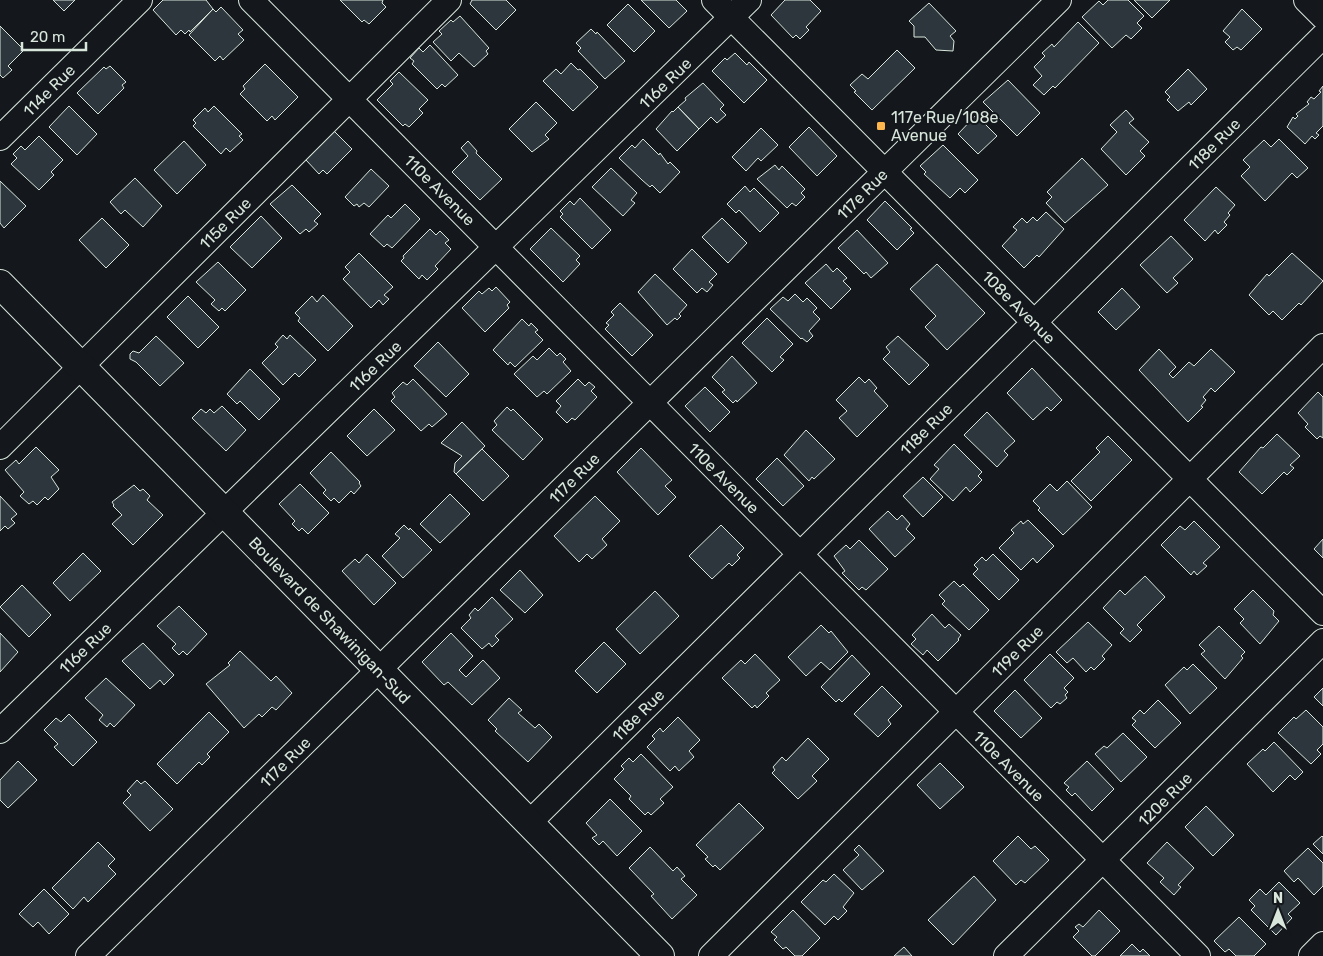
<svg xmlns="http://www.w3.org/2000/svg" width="1323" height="956" font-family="Rubik,sans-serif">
  <rect width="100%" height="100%" fill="#14181c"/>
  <!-- building -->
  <path fill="#2c363c" stroke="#d8e6dc" d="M53 0H75L64 11Z
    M163 0H206L213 9 190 32 189 30 185 34 181 30 176 35 153 10Z
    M340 0H383L382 3 386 7 369 24 364 20 362 22Z
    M472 0H506L516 10 496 30 470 4Z
    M641 0H676L687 11 669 28Z
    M785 0H810L821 11 806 27 809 30 800 39 796 35 793 38 771 15Z
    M1108 0H1128L1144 16 1137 23 1142 28 1131 39 1126 35 1112 48 1082 17 1099 1 1103 5Z
    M1134 0H1170L1152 18Z
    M929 3 956 31 950 36 954 41 953 51 936 50 925 37H914V26L909 21Z
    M628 4 655 31 634 52 607 25Z
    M221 7 243 30 238 34 244 40 223 60 220 56 215 61 189 35 213 9 216 12Z
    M1242 9 1262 29 1241 50 1237 47 1233 50 1225 42 1230 37 1223 31Z
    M460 16 489 48 486 51 488 54 474 67 459 53 451 61 433 42 442 34 439 31 451 20 453 22Z
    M1078 22 1099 43 1055 88 1053 86 1044 95 1033 85 1042 76 1034 67 1045 56 1042 53 1052 44 1054 47Z
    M0 26 24 50 8 66 12 70 3 78 0 75Z
    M591 29 596 34 597 32 625 61 605 79 578 51 581 48 576 43Z
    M430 45 458 75 445 87 442 84 437 89 412 64 414 61 410 58 419 48 423 52Z
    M897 50 915 68 872 110 854 92 856 91 850 85 862 74 868 79Z
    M735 53 747 65 749 62 767 80 744 103 712 71 725 58 727 60Z
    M571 63 578 70 580 69 598 87 573 111 543 81 556 69 561 74Z
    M265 64 298 97 275 120 272 116 267 121 240 94 245 89 243 86Z
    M110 66 126 82 122 85 124 88 98 114 77 93 104 67 106 69Z
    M1188 69 1207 89 1191 105 1189 102 1178 111 1167 100 1170 97 1165 92Z
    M399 72 428 100 419 109 423 113 409 127 405 124 403 126 377 100 393 84 390 81Z
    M1008 80 1040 113 1017 136 983 102Z
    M703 83 724 105 720 109 726 115 717 123 711 117 699 129 678 107 686 100 685 98Z
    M1323 86V126L1316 133 1319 135 1315 139 1312 136 1305 144 1287 127 1293 117 1295 119 1298 116 1296 114 1309 104 1307 102 1311 97 1314 99 1321 92 1319 91Z
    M536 102 557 123 545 135 549 139 532 152 509 129Z
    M69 106 97 134 77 155 49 127Z
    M214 106 242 134 239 136 243 140 230 152 226 148 221 154 193 126 196 123 193 120 205 108 208 112Z
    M678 107 699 129 677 151 656 129 672 111 673 112Z
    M1126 110 1134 119 1129 123 1149 142 1140 151 1145 156 1126 175 1101 149 1117 132 1110 125Z
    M976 115 997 136 978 154 958 134Z
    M809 127 837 156 817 176 789 147Z
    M761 128 778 145 761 161 758 158 746 171 732 157Z
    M334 131 352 149 327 174 323 170 319 174 306 160Z
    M39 136 63 160 51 172 54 175 39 190 11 164 17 158 13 154 21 146 25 150Z
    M643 139 659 155 660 153 668 164 670 162 680 172 660 193 652 185 650 187 642 180 619 158 632 145 635 148Z
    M1279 139 1308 168 1297 178 1292 173 1265 201 1241 176 1250 167 1243 160 1264 140 1271 147Z
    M184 141 206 165 177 194 154 170Z
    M468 141 477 151 476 153 502 179 480 200 452 172 468 156 461 148Z
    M943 145 978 180 965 193 960 188 950 198 924 174 926 172 920 166Z
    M1082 158 1108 185 1065 223 1046 203 1052 197 1047 192Z
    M775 165 779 170 782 166 805 189 801 193 805 197 796 206 792 203 787 208 757 179Z
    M611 168 637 193 631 200 635 203 623 216 592 187Z
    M371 169 389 186 369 207 364 203 359 207 357 204 354 206 345 197Z
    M135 178 162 206 143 227 125 210 121 214 110 202Z
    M0 181 26 206 4 228 0 223Z
    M292 185 321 214 314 221 318 224 309 232 306 229 300 234 270 204Z
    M745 186 750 192 754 188 779 213 760 232 739 210 736 213 727 204Z
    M1216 187 1235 205 1228 213 1230 215 1224 222 1227 225 1218 234 1215 230 1205 241 1184 220Z
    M580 198 611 230 592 249 560 217 563 214 560 211 570 201 574 205Z
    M885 201 912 228 910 229 914 233 897 250 867 220Z
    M405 204 420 219 392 248 387 244 384 247 370 234 388 215 391 218Z
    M1046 212 1064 229 1039 257 1037 255 1024 268 1002 246 1017 230 1013 227 1022 218 1027 223 1033 217 1037 221Z
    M261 216 282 238 252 268 230 247Z
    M102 218 129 245 106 268 79 240Z
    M722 218 747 243 728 263 702 237Z
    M551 228 580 256 576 260 580 264 563 282 530 249Z
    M430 229 436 235 440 231 449 240 445 243 451 249 435 266 438 269 427 280 422 275 419 279 401 261 404 258 403 256Z
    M857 230 888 263 871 278 866 272 864 274 838 248Z
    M1171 236 1193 259 1173 278 1178 283 1167 293 1140 265Z
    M692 249 717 274 709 282 713 285 707 292 702 288 697 293 673 269Z
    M359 253 393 287 384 295 389 299 383 305 379 300 371 308 343 279 350 272 345 267Z
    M1292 253 1323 281 1301 305 1299 303 1282 320 1273 311 1269 315 1249 295 1267 274 1269 276Z
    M218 262 246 290 225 311 222 308 219 311 211 304 215 300 196 282Z
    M826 264 833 272 837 268 847 278 843 281 851 289 831 309 805 283Z
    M937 264 985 313 947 350 925 327 936 316 910 289Z
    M655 274 687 305 679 314 681 316 677 320 675 318 667 325 638 292Z
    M496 287 510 302 507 305 509 308 485 332 462 308 479 291 482 294 489 288 492 291Z
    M1122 288 1140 307 1116 330 1098 312Z
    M795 294 803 302 807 298 817 308 813 312 820 319 809 331 813 336 807 342 802 338 801 339 770 309 783 297 788 301Z
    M323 295 353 326 328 351 298 321 300 318 295 313 312 296 317 302Z
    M188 296 219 327 198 348 167 317Z
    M620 303 653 335 632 356 605 329 609 325 606 323 614 315 611 312Z
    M767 318 793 344 780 357 784 360 772 372 742 343Z
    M522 319 529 326 531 323 538 330 535 332 543 340 515 367 510 362 508 365 493 350Z
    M283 335 287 339 290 335 316 360 299 377 295 373 283 385 262 363 278 347 275 344Z
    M156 336 184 363 160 386 136 362 130 359V354L133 351 139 353Z
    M898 336 929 365 909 385 883 359 890 352 886 347Z
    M438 342 469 374 446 397 414 366Z
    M549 348 557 356 560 353 566 359 563 362 571 371 547 394 544 391 537 397 514 374 533 356 537 360Z
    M1159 349 1176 367 1169 374 1173 378 1189 362 1194 366 1211 349 1235 372 1215 392 1211 388 1203 397 1206 400 1201 406 1203 407 1188 422 1139 370Z
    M732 356 757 383 737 402 736 400 733 403 722 392 725 390 712 377Z
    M1032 368 1062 400 1051 411 1047 407 1033 420 1007 393Z
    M250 369 280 399 259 420 240 401 237 404 227 394Z
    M859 377 865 383 869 379 877 388 874 391 888 406 857 437 839 418 847 411 836 400Z
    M413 379 447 414 432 427 429 424 421 431 391 401 395 397 392 393 403 382 407 385Z
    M578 379 585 386 589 382 595 387 591 391 597 397 575 420 572 418 567 423 556 412 561 406 556 401Z
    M705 387 730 412 710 432 685 406Z
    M1318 392 1323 397V438L1320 436 1317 439 1305 427 1308 424 1298 413Z
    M222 406 246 430 226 451 192 418 201 409 206 413 210 409 214 413Z
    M507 407 511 411 513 409 543 439 523 460 492 430 497 425 494 421Z
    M374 409 395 430 367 456 347 436Z
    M987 412 1015 441 1004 451 1008 455 997 467 964 435Z
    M462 422 485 446 456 474 454 472 455 463 462 456 441 443Z
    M806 430 835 459 814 479 812 477 809 481 784 455Z
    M1277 434 1300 456 1290 465 1294 468 1287 475 1284 472 1262 494 1239 472 1261 447 1263 448Z
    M1108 436 1132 460 1091 501 1071 481 1100 452 1096 448Z
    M954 444 982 472 978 476 982 480 970 492 966 487 953 501 930 479 939 469 934 465Z
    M36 447 59 470 51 477 59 489 48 500 45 497 37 505 33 501 29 504 20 496 24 492 5 470 16 460 19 464Z
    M641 448 672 480 665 486 676 497 658 515 617 472Z
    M482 449 509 476 483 501 456 474Z
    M331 452 360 482 359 483 361 486 354 494 351 491 339 503 334 498 331 501 323 493 326 490 310 473Z
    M777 458 804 486 783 506 756 479Z
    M923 477 943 497 923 517 903 496Z
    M1067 481 1092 507 1063 535 1038 510 1040 508 1033 501 1050 484 1057 491Z
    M300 484 329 513 308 534 302 528 299 531 292 524 295 521 279 504Z
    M134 485 140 491 143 489 150 496 147 500 163 515 133 545 112 524 122 515 113 506 114 505 112 502Z
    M450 494 470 514 440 543 420 524Z
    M0 496 17 514 11 519 15 523 8 529 5 526 0 531Z
    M595 496 620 521 602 539 607 545 592 559 587 554 579 562 554 536Z
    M888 511 897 520 902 515 910 524 906 529 915 538 895 557 869 529Z
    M1028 520 1054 546 1037 563 1033 558 1021 570 999 548 1014 533 1011 530 1021 521 1023 524Z
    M1194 521 1220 547 1203 563 1207 566 1197 575 1194 571 1191 575 1161 545 1180 526 1185 530Z
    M404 525 409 530 410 528 432 550 403 578 382 556 400 538 395 534Z
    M721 525 744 548 737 555 740 558 732 566 729 563 712 579 689 556Z
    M1323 539V558L1314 549Z
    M859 540 888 569 866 590 862 587 859 590 842 573 845 571 834 556 846 545 850 549Z
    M83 553 101 571 70 601 53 583Z
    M367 554 396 583 374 605 342 571 355 559 359 563Z
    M993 554 1019 580 999 600 973 574 978 569 974 565 982 557 986 561Z
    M520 570 543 595 525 613 500 590Z
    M1145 576 1165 597 1137 625 1142 630 1130 642 1120 633 1124 629 1103 608 1120 590 1125 595Z
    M954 581 960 587 963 584 989 610 969 630 942 604 945 601 939 595Z
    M22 585 51 615 29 637 0 607Z
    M1253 590 1274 611 1273 615 1279 621 1260 644 1240 623 1244 619 1234 609Z
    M655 591 679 616 640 654 616 629Z
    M492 597 513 619 495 636 499 640 492 647 489 643 482 649 461 628 471 618 469 615 475 608 478 611Z
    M179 606 207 634 187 655 183 651 179 655 172 648 176 644 157 626Z
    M932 614 945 628 949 624 961 635 958 639 959 640 938 661 927 650 923 655 911 644 916 639 912 635Z
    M1088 622 1112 645 1102 656 1105 659 1094 670 1091 667 1086 672 1073 658 1067 663 1056 652Z
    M821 625 829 633 831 631 848 652 830 670 821 662 806 676 788 657Z
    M1219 626 1245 652 1241 656 1243 658 1225 679 1201 654 1205 651 1199 645Z
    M0 633 18 652 0 672Z
    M451 633 473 656 459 670 466 677 483 660 500 678 472 705 448 682 444 685 422 662Z
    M604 642 626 664 597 693 575 671Z
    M143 643 174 675 164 685 160 680 150 689 122 661Z
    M240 651 271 681 276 676 292 693 276 710 272 707 262 717 259 714 244 728 206 684 230 665 228 663Z
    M755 654 780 680 766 693 769 696 757 708 755 705 752 708 722 678 741 660 745 664Z
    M1050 654 1074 678 1064 688 1068 692 1065 695 1067 698 1060 704 1057 702 1051 708 1024 680Z
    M852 655 870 674 842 702 839 699 836 702 821 687Z
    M1193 664 1217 688 1190 714 1165 685 1184 667 1187 670Z
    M106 678 135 705 114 727 110 723 107 727 99 720 103 715 85 698Z
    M882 686 902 706 888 720 891 724 878 737 854 714Z
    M1323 688V706L1314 697Z
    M1015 690 1042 718 1021 738 994 711Z
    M509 698 522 710 518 713 535 728 539 724 552 737 528 762 495 731 497 729 488 720Z
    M1158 700 1181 723 1155 748 1132 725 1136 721 1132 718 1140 710 1144 714Z
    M1306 710 1323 727V744L1317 750 1321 754 1311 764 1278 733 1294 717 1296 719Z
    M209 712 229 732 207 754 210 757 202 765 199 762 177 784 157 764Z
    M69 714 97 742 73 766 54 747 58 744 44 730 56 718 61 722Z
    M678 717 700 740 689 751 694 757 679 771 675 766 670 771 647 747 655 739 652 736 660 728 663 732Z
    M1123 733 1147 757 1121 782 1095 754 1104 746 1107 748Z
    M808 738 829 759 812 776 817 781 798 799 772 773 775 770 773 767 782 757 786 761Z
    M1274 742 1303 772 1295 780 1290 775 1273 792 1247 764 1263 749 1265 751Z
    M641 754 673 787 660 799 664 803 651 815 648 812 645 815 629 799 631 796 614 779 624 769 621 766 629 758 633 762Z
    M18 761 37 780 8 808 0 800V780Z
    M1087 761 1114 789 1092 811 1075 793 1072 796 1066 790 1069 787 1064 783Z
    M940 763 964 787 940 809 917 785Z
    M137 780 141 784 145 781 173 809 150 831 123 803 131 795 127 791Z
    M610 799 642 831 617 856 603 841 599 845 592 838 597 835 586 823Z
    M739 803 764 828 720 870 715 865 713 867 705 859 708 857 696 845Z
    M1206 806 1234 835 1213 856 1185 827Z
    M1018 836 1031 849 1035 846 1049 860 1025 883 1021 880 1016 885 993 861Z
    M1322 836 1323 837V854L1313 844Z
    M98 842 115 859 108 866 116 874 88 902 84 897 73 909 52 888Z
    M1167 842 1194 868 1178 885 1181 887 1174 895 1160 882 1164 878 1147 863Z
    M859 845 884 871 862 890 843 870 859 855 854 850Z
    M650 847 673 871 677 867 685 876 681 879 697 895 672 919 651 896 654 894 629 868Z
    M1308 848 1323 863V886L1314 895 1298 878 1294 882 1284 871Z
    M834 874 854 893 843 907 847 911 838 920 834 916 825 925 801 902 823 880 826 882Z
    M974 876 996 900 953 945 928 920Z
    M1279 882 1300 903 1288 914 1292 918 1276 935 1251 910 1255 906 1249 900 1260 889 1266 895Z
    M44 889 69 914 49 934 38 922 33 927 19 914Z
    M793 910 820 938 802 956H795L786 947 783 949 774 940 777 937 771 932Z
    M1099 910 1120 931 1095 956H1092L1073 937 1079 931 1075 927 1079 924 1083 927Z
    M1239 917 1266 944 1254 956H1236L1229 949 1225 952 1214 941Z
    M1132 944 1140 952 1143 949 1150 956H1120Z
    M904 947 912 956H894Z"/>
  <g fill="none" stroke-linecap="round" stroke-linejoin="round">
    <defs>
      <path id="minor" d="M251 0 1198 956
        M714 0 1323 613
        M1306 0 1323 17
        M0 138 140 0
        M0 447 449 0
        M0 731 749 0
        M529 823 1323 36
        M88 956 1059 0
        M711 956 1323 346
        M1006 956 1323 641
        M1311 956 1323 944"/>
      <path id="major" d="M0 284 660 956"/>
    </defs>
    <!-- minor casing -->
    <use href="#minor" stroke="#d8e6dc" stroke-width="26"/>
    <!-- major casing -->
    <use href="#major" stroke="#d8e6dc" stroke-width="30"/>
    <!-- minor -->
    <use href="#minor" stroke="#14181c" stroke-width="24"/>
    <!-- major -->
    <use href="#major" stroke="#14181c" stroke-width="28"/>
  </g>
  <!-- markers -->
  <rect fill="#ffb74d" stroke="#14181c" stroke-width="2" x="876" y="121" width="10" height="10" rx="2.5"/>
  <g text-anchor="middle" stroke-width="4" stroke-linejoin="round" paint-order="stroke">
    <!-- street labels -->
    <g font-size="16" fill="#d8e6dc" stroke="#14181c">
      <text transform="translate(665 83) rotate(-44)" y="6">116e Rue</text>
      <text transform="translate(49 90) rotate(-45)" y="6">114e Rue</text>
      <text transform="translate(1214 144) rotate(-45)" y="6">118e Rue</text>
      <text transform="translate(440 190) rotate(45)" y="6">110e Avenue</text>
      <text transform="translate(862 194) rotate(-45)" y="6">117e Rue</text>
      <text transform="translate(225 223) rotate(-45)" y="6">115e Rue</text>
      <text transform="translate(1019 307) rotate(45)" y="6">108e Avenue</text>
      <text transform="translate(375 366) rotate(-44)" y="6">116e Rue</text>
      <text transform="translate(926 429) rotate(-45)" y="6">118e Rue</text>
      <text transform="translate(574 478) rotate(-45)" y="6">117e Rue</text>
      <text transform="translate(724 478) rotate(45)" y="6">110e Avenue</text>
      <text transform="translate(330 620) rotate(46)" y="6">Boulevard de Shawinigan-Sud</text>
      <text transform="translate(85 648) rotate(-44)" y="6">116e Rue</text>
      <text transform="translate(1017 651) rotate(-45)" y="6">119e Rue</text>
      <text transform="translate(638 715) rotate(-45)" y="6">118e Rue</text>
      <text transform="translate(285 762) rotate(-45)" y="6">117e Rue</text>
      <text transform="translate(1009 766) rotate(45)" y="6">110e Avenue</text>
      <text transform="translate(1165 799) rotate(-45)" y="6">120e Rue</text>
    </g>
    <!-- poi labels -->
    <g font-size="16" fill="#d8e6dc" stroke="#14181c" text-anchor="start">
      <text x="891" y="123">117e Rue/108e<tspan x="891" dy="18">Avenue</tspan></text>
    </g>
  </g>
  <!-- north arrow -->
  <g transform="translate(1278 911)" stroke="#14181c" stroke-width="4" paint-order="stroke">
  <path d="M0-4L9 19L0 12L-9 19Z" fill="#d8e6dc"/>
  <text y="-8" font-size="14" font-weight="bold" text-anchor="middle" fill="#d8e6dc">N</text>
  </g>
  <!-- scale -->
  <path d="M22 42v8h64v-8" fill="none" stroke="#d8e6dc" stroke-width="2.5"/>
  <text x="30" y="42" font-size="15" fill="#d8e6dc" stroke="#14181c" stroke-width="4" paint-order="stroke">20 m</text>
</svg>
